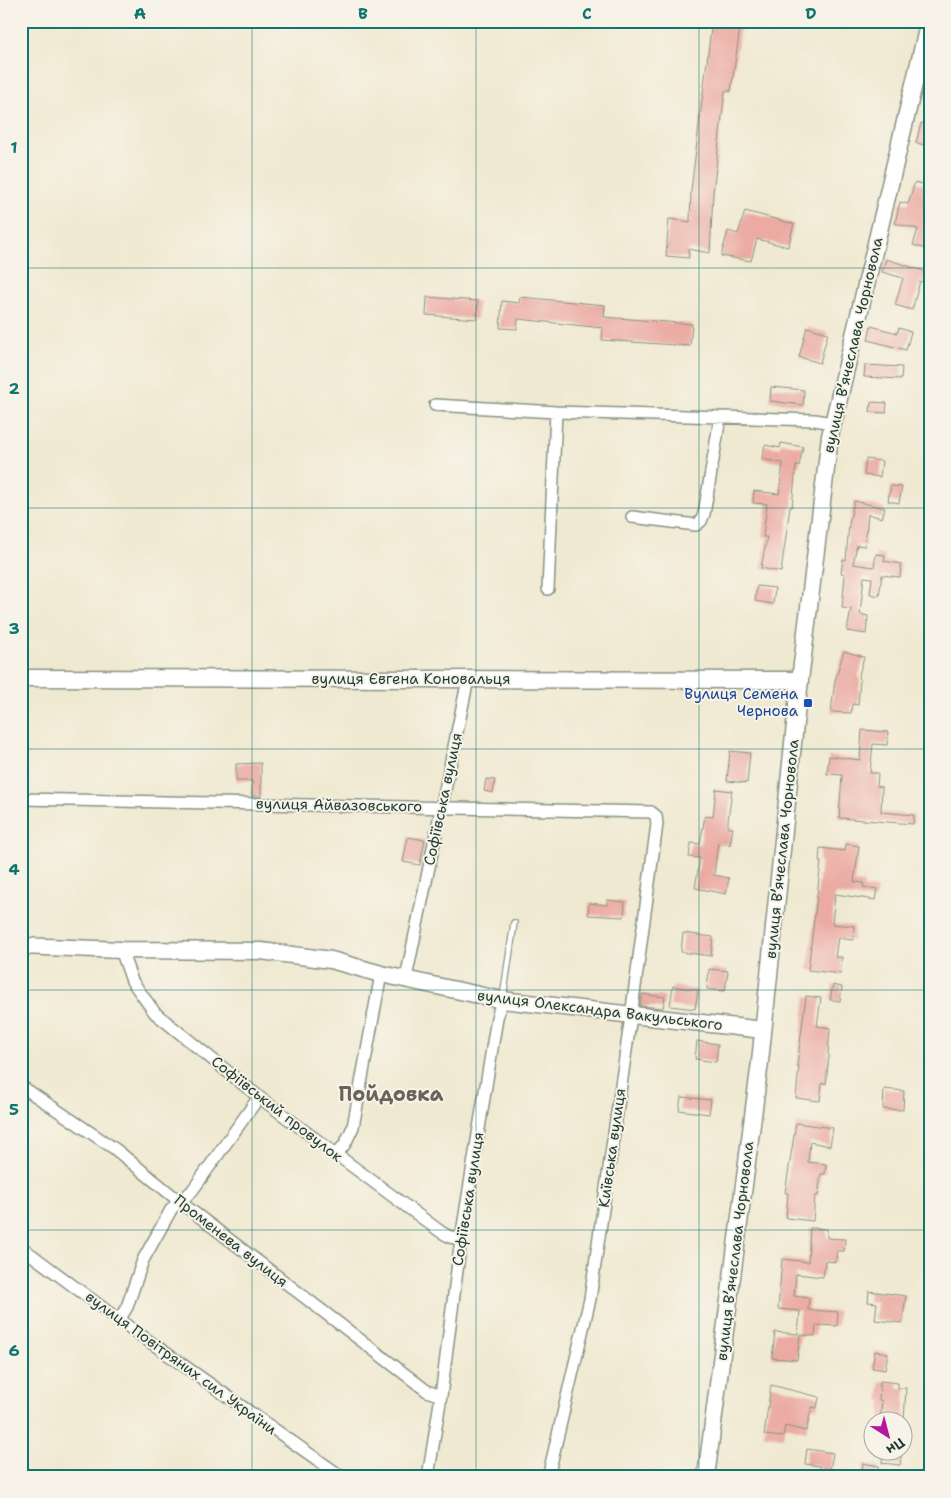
<svg xmlns="http://www.w3.org/2000/svg" width="951" height="1498" font-family="'Shantell Sans',sans-serif">
  <rect width="100%" height="100%" fill="#f7f3e8"/>
  <filter id="ink" filterUnits="userSpaceOnUse"><feTurbulence type="fractalNoise" baseFrequency=".02" numOctaves="2"/><feDisplacementMap in="SourceGraphic" scale="10" xChannelSelector="R" yChannelSelector="G"/><feConvolveMatrix kernelMatrix="1 2 1 2 8 2 1 2 1" color-interpolation-filters="sRGB"/></filter>
  <filter id="wash" filterUnits="userSpaceOnUse"><feTurbulence type="fractalNoise" baseFrequency=".0096" numOctaves="4" result="noise"/><feDisplacementMap in="SourceGraphic" scale="20" xChannelSelector="R" yChannelSelector="G"/><feGaussianBlur stdDeviation="1.12" result="paint"/><feColorMatrix in="noise" values="0 0 0 0 0 0 0 0 0 0 0 0 0 0 0 0 0 1.4 0 .05"/><feComposite in="paint" operator="in"/></filter>
  <g filter="url(#wash)">
    <rect width="100%" height="100%" fill="#f0e9d1"/>
    <g id="blocks">
      <!-- building -->
      <path fill="#ebaba3" d="M712 21H741L731 91H725L713 193 710 253 688 249 689 258 666 256 669 219 690 222 691 190Z
        M921 123 930 125V146L916 143Z
        M915 182 930 186V238L926 249 913 245 918 229 895 223 900 202 908 204Z
        M745 211 794 224 788 247 757 239 751 261 721 256 728 231 738 234Z
        M886 259 930 273V285L920 281 912 310 895 305 903 278 882 272Z
        M427 297 478 301 477 319 426 315Z
        M520 297 605 305 604 317 692 324 690 346 602 340 603 328 518 319 517 329 500 328 502 301 519 303Z
        M871 326 897 333 899 328 911 332 906 350 868 340Z
        M807 327 828 333 820 363 799 357Z
        M865 365 902 367 901 379 864 377Z
        M771 387 804 390 803 405 770 401Z
        M871 402 887 403 886 413 870 412Z
        M781 443 803 447 799 466H796L792 507H790L781 572 761 568 767 537H763L767 504 753 503 754 491 779 494 783 463 762 459 765 445 780 448Z
        M866 459 882 461 880 477 864 475Z
        M891 486 902 487 899 503 888 501Z
        M854 501 885 508 882 518 868 514 865 546 857 545 853 564 874 567 876 554 885 555 884 561 901 564 900 577 882 575 879 596 870 594 872 578 864 577 860 614 868 616 866 634 847 631 851 609 842 608 845 574 841 573 843 559 846 560 849 524Z
        M757 586 775 588 773 604 755 601Z
        M844 651 864 657 858 678 860 679 858 705 852 704 851 713 831 712 835 680Z
        M862 730 888 732 887 745 873 744 870 773H878L877 786 882 787 881 812 914 815 913 824 839 818 842 775 827 774 829 756 860 760Z
        M730 751 750 753 747 783 727 781Z
        M261 763V796H252V781H236V764Z
        M486 779 495 780 493 793 484 791Z
        M716 789 732 791 728 820V828H733L730 845 718 843 714 875 729 878 726 894 695 888 700 858 689 857 691 843 700 844 705 816 713 817Z
        M408 837 425 840 420 865 403 862Z
        M846 844 859 846 854 882 864 883 863 887 877 889 875 900 835 894 832 924 854 926 853 940 838 938 835 957H842L841 974 808 970 821 862H819L820 848 845 851Z
        M607 900 625 902 624 917 588 915 589 903 607 905Z
        M683 933 713 937 711 956 681 952Z
        M709 969 728 971 725 991 707 989Z
        M833 985 842 987 840 1001 830 1000Z
        M673 986 698 990 695 1009 670 1006Z
        M642 994 665 997 663 1008 640 1006Z
        M806 996 821 998 817 1026 830 1028 828 1054 829 1055 826 1084 822 1083 820 1101 796 1098 799 1066H797Z
        M697 1041 718 1044 716 1062 695 1059Z
        M884 1089 904 1091 903 1110 883 1109Z
        M681 1097 711 1100 709 1114 679 1110Z
        M796 1123 833 1128 830 1146 810 1142 808 1162 826 1164 825 1174H821L818 1196H815L813 1221 786 1218 788 1193H785Z
        M810 1228 827 1229V1238L845 1239 844 1251H837L836 1262 825 1261 823 1277 796 1274 794 1296 809 1298 808 1310 838 1312 837 1326 816 1325 815 1336 800 1335 797 1360 772 1358 775 1332 798 1334 800 1311 778 1309 782 1259 808 1262Z
        M869 1291 906 1296 902 1323 875 1320 877 1303 868 1302Z
        M875 1351 888 1353 885 1370 872 1368Z
        M880 1381 898 1383V1388H906L904 1420H880L882 1401 879 1400Z
        M771 1385 819 1397 817 1408 812 1407 806 1431 785 1426 783 1437 764 1435Z
        M807 1449 833 1453 829 1477H820V1466L805 1464Z
        M883 1450H902L900 1465 882 1463Z
        M863 1463 879 1466 877 1475 862 1473Z"/>
    </g>
  </g>
  <g filter="url(#ink)">
    <use href="#blocks" fill-opacity="0" stroke="#889382" stroke-width="1"/>
    <g fill="none" stroke-linecap="round" stroke-linejoin="round">
      <defs>
        <path id="lane" d="M503 998 514 923"/>
        <path id="street" d="M435 405 556 412 815 420 832 423
          M632 517 696 525 701 521 704 514 720 418
          M548 589 556 412
          M21 799 651 812 656 816 657 824 631 1016 590 1299 548 1477
          M121 950 132 981 155 1013 259 1097 441 1232 450 1237 461 1239
          M406 978 468 679
          M21 1086 115 1149 179 1201 427 1391 441 1396
          M336 1155 345 1144 353 1127 381 974
          M21 1247 119 1320 342 1477
          M119 1320 127 1307 143 1260 172 1208 192 1191 259 1097
          M428 1477 441 1396 461 1239 497 1018 502 1000"/>
        <path id="secondary" d="M21 678 800 680
          M21 946 121 950 261 951 331 960 381 974 502 1000 763 1030
          M706 1477 760 1062 797 705 830 436 929 21"/>
      </defs>
      <!-- lane casing -->
      <use href="#lane" stroke="#889382" stroke-width="8"/>
      <!-- street casing -->
      <use href="#street" stroke="#889382" stroke-width="14"/>
      <!-- secondary casing -->
      <use href="#secondary" stroke="#889382" stroke-width="19"/>
      <!-- lane -->
      <use href="#lane" stroke="#fff" stroke-width="5.5"/>
      <!-- street -->
      <use href="#street" stroke="#fff" stroke-width="11"/>
      <!-- secondary -->
      <use href="#secondary" stroke="#fff" stroke-width="16"/>
    </g>
  </g>
  <!-- grid -->
  <path fill="none" stroke="#0f766e" stroke-width="1" stroke-opacity="0.55" d="M252 21V1477M476 21V1477M699 21V1477M21 268H930M21 508H930M21 749H930M21 990H930M21 1230H930"/>
  <!-- markers -->
  <rect fill="#1a4fb4" stroke="#f7f3e8" stroke-width="2" x="803" y="698" width="10" height="10" rx="2.5"/>
  <g text-anchor="middle" stroke-width="4" stroke-linejoin="round" paint-order="stroke">
    <!-- street labels -->
    <g font-size="15" fill="#1f3d34" stroke="#f7f3e8">
      <text transform="translate(853 345) rotate(-77)" y="5">вулиця Вʼячеслава Чорновола</text>
      <text x="411" y="684">вулиця Євгена Коновальця</text>
      <text transform="translate(443 799) rotate(-78)" y="5">Софіївська вулиця</text>
      <text transform="translate(339 805) rotate(1)" y="5">вулиця Айвазовського</text>
      <text transform="translate(782 849) rotate(-84)" y="5">вулиця Вʼячеслава Чорновола</text>
      <text transform="translate(600 1010) rotate(7)" y="5">вулиця Олександра Вакульського</text>
      <text transform="translate(277 1109) rotate(38)" y="5">Софіївський провулок</text>
      <text transform="translate(612 1148) rotate(-82)" y="5">Київська вулиця</text>
      <text transform="translate(468 1199) rotate(-81)" y="5">Софіївська вулиця</text>
      <text transform="translate(231 1241) rotate(38)" y="5">Променева вулиця</text>
      <text transform="translate(735 1251) rotate(-83)" y="5">вулиця Вʼячеслава Чорновола</text>
      <text transform="translate(181 1363) rotate(36)" y="5">вулиця Повітряних сил України</text>
    </g>
    <!-- transit labels -->
    <g font-size="15" fill="#164399" stroke="#f7f3e8" text-anchor="end">
      <text x="798" y="699">Вулиця Семена<tspan x="798" dy="17">Чернова</tspan></text>
    </g>
    <!-- district labels -->
    <g font-size="20" font-weight="bold" fill="#66645b" stroke="#f7f3e8">
      <text x="391" y="1101">Пойдовка</text>
    </g>
  </g>
  <!-- margin -->
  <rect width="951" height="1498" fill="none" stroke="#f7f3e8" stroke-width="55"/>
  <!-- north arrow -->
  <g transform="translate(888 1436) rotate(144)"><circle r="24" fill="#f7f3e8" stroke="#a1aaa0"/>
  <path d="M0-4L9 19L0 12L-9 19Z" fill="#b5179e"/>
  <text y="-8" font-size="14" font-weight="bold" text-anchor="middle" fill="#1f3d34">Пн</text>
  </g>
  <rect x="28" y="28" width="896" height="1442" fill="none" stroke="#0f766e" stroke-width="2"/>
  <g font-size="16" text-anchor="middle" font-weight="bold" fill="#0f766e">
    <text x="140" y="19">A</text>
    <text x="363" y="19">B</text>
    <text x="587" y="19">C</text>
    <text x="811" y="19">D</text>
    <text x="14" y="153">1</text>
    <text x="14" y="394">2</text>
    <text x="14" y="634">3</text>
    <text x="14" y="875">4</text>
    <text x="14" y="1115">5</text>
    <text x="14" y="1356">6</text>
  </g>
</svg>
